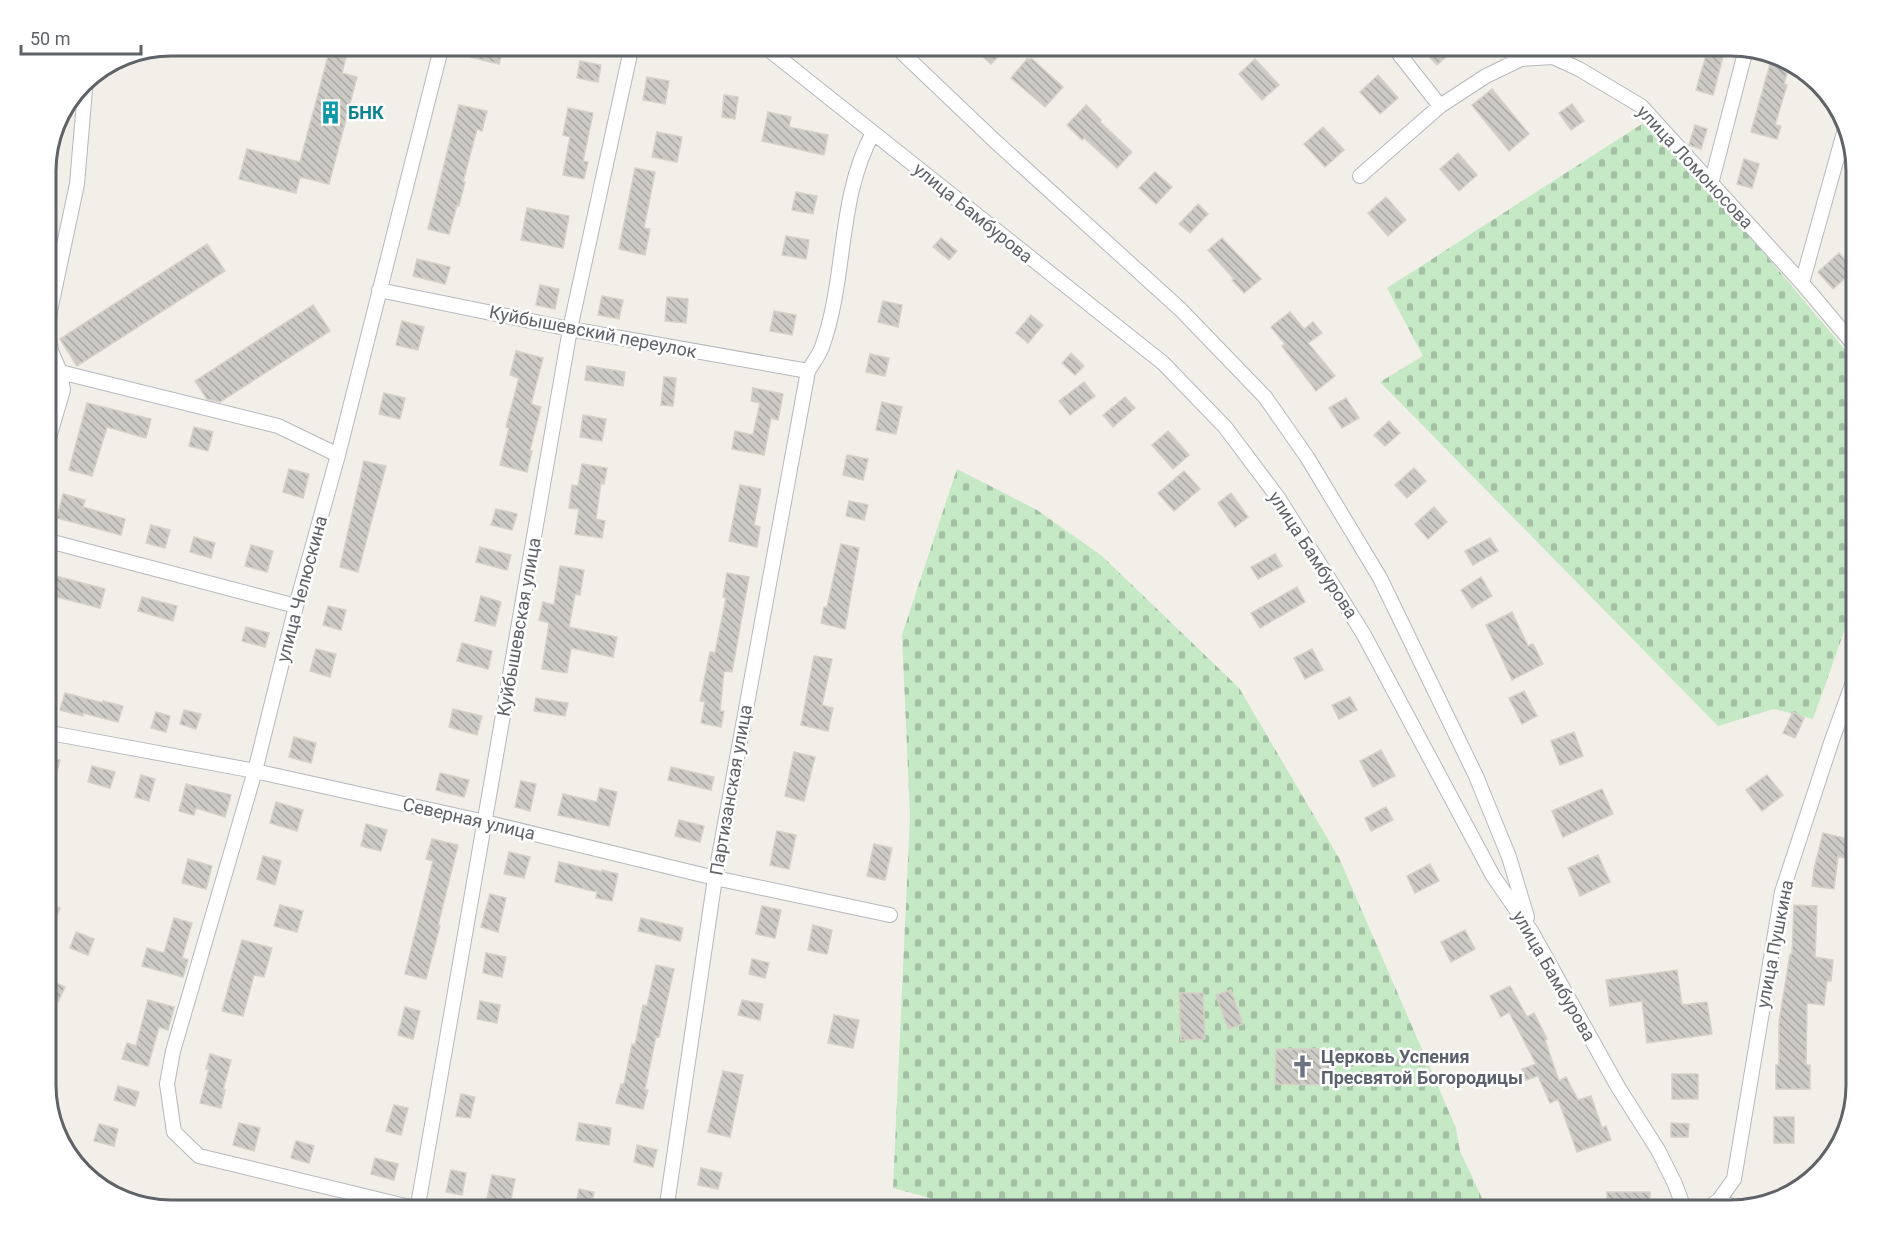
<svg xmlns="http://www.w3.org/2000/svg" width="1901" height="1256" font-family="Roboto,sans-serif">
  <defs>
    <pattern id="cemetery-stones" width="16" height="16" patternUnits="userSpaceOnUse" patternTransform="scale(1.5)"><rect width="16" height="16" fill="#c5e8c5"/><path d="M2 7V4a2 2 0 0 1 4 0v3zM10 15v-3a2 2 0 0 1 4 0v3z" fill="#a3c0a4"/></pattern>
    <pattern id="building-back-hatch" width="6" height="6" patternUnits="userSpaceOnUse" patternTransform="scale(1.5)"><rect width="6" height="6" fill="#cccac5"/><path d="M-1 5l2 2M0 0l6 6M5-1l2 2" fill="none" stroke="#a9a8a4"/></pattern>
  </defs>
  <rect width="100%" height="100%" fill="#f1efe8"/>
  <!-- cemetery -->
  <path fill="url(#cemetery-stones)" d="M1645 122 1743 228 1856 363V598L1813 719 1774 709 1718 726 1380 382 1423 356 1387 288Z
    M957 469 1037 510 1102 556 1239 688 1339 858 1456 1128 1460 1151 1488 1211H978L893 1188 910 816 902 635Z"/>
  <!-- building -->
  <path fill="url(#building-back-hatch)" stroke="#d6d1c6" stroke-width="1.5" d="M331 45H349L342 73 357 77 329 184 300 177 296 193 239 179 247 149 300 162Z
    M473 45H504L499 64 470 57Z
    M970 45H1009L991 64Z
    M1418 45H1459L1437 65Z
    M1709 45H1726L1713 95 1696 90Z
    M1772 57 1790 63 1784 84 1787 85 1775 125 1781 126 1777 139 1751 132Z
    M1027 59H1032L1063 87 1045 107 1011 78Z
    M1255 59 1279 85 1262 100 1239 74Z
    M580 61 601 65 598 82 577 78Z
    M1378 75 1398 98 1380 114 1360 92Z
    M647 77 669 81 665 104 643 100Z
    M1492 89 1529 134 1509 151 1472 105Z
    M724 95 738 97 735 119 722 117Z
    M1572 104 1584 121 1571 130 1559 113Z
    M459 105 487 111 482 131 477 129 463 182H465L459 206 457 205 449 234 428 229Z
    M1086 105 1101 120 1100 122 1132 152 1117 168 1084 138 1082 140 1067 125Z
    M568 108 593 113 583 161 588 162 584 179 563 175 570 137 563 135Z
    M768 112 791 117 789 127 828 135 824 155 762 141Z
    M1695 125 1707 129 1701 149 1689 145Z
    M1323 127 1344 150 1325 167 1304 144Z
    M657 132 682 137 677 162 652 157Z
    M1458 153 1477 175 1459 191 1440 169Z
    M1744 159 1759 164 1752 188 1737 184Z
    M635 168 655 172 644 228 650 229 645 255 619 249Z
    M1155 172 1172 187 1156 204 1139 188Z
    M796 192 817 196 813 214 792 210Z
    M1386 197 1406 220 1388 236 1368 213Z
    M1198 204 1208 214 1190 233 1179 224Z
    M527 208 569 216 563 248 521 240Z
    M786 236 809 240 806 259 782 255Z
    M941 238 957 251 949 260 933 247Z
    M1222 238 1261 279 1244 293 1232 280 1234 279 1208 250Z
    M207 244 225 271 77 366 60 339Z
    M1839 253 1854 270 1833 289 1818 272Z
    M417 259 450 267 445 284 413 276Z
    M540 285 559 289 555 309 536 305Z
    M602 296 623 300 619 319 598 315Z
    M667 297 688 299 686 323 665 321Z
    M883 301 902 305 898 327 878 322Z
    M313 305 330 331 220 402 207 399 195 381Z
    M774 311 796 315 792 335 770 331Z
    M1290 312 1304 329 1313 322 1322 333 1308 343 1335 376 1316 391 1282 346 1285 344 1271 327Z
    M1031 315 1043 325 1028 343 1016 333Z
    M402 321 424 327 418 350 396 345Z
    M516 351 543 358 531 404 541 407 530 450 532 451 527 472 500 465 509 428 506 427 519 378 510 375Z
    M1071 353 1084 366 1075 375 1062 363Z
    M870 354 889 358 885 376 866 372Z
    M587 366 625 372 623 386 585 380Z
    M664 377 676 378 673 406 661 405Z
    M1084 382 1095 396 1070 415 1059 401Z
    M753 388 783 394 778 420 771 418 764 455 732 449 735 431 753 435 760 403 751 401Z
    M384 393 405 398 400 419 379 414Z
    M1125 397 1135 408 1113 427 1103 415Z
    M1346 398 1359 418 1342 428 1329 408Z
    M882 402 902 407 896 434 876 430Z
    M87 403 151 419 146 438 107 427 92 476 69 470Z
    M583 415 606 419 602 441 580 437Z
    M1389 421 1400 433 1385 446 1374 435Z
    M194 427 213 432 208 451 189 446Z
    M1168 431 1189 455 1173 469 1152 445Z
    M847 455 868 459 863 480 843 475Z
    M364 461 386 466 358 572 340 567Z
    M582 464 607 468 604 484 601 483 596 519 605 521 602 538 575 534 579 509 569 508 572 485 578 486Z
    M1414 468 1426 481 1407 498 1395 485Z
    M289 469 309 474 303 498 283 492Z
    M1184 471 1200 489 1174 511 1158 493Z
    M740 485 761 489 754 525 760 527 757 547 729 541Z
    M1231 493 1248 517 1235 527 1218 503Z
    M63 494 85 500 83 507 125 519 121 535 57 518Z
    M849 501 868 505 864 520 846 516Z
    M1434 507 1447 522 1428 539 1415 524Z
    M496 509 517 514 512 530 491 525Z
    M151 525 170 530 165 548 146 543Z
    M194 537 215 543 211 558 190 552Z
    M1490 538 1498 551 1473 565 1465 551Z
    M841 544 859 548 845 629 821 623 824 607H827Z
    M251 545 273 551 267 572 245 566Z
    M480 547 511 555 507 570 476 562Z
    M1275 554 1282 566 1258 579 1251 567Z
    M560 566 584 570 580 595 575 594 569 627 617 637 613 657 571 648 567 673 542 669 549 623 539 620 543 602 554 605Z
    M45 573 105 589 100 608 45 594Z
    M727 573 749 577 732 672 724 671 720 711H724L721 727 701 723 705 702 700 701 710 652 715 653 726 598 723 597Z
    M1481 577 1492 596 1472 608 1461 590Z
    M1297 587 1305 602 1260 628 1251 613Z
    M481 596 501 602 495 626 475 621Z
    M142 597 177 606 173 621 138 611Z
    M328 606 346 610 341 630 323 625Z
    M1512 612 1528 646 1533 644 1543 664 1512 680 1486 625Z
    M246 627 269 633 265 647 242 641Z
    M462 643 492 651 488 669 457 661Z
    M316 649 336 654 330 677 310 671Z
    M1312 649 1323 670 1305 679 1294 658Z
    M814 656 832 659 822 705 833 708 828 731 801 725Z
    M1524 691 1537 716 1522 724 1509 698Z
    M65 693 103 703V701L123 706 118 722 83 713V716L60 710Z
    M1350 697 1357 710 1339 719 1332 705Z
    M536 698 568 703 565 716 534 711Z
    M453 709 482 716 477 735 449 727Z
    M184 710 201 714 196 729 180 724Z
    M156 712 170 716 166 732 151 728Z
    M1793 712 1804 718 1795 738 1783 733Z
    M1574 732 1583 756 1560 765 1551 741Z
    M294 737 316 743 311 763 289 757Z
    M1381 750 1395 776 1373 787 1360 761Z
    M794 752 815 757 804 801 785 796Z
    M45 756 60 760 49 802 45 801Z
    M92 766 115 772 110 788 88 782Z
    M671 767 714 777 711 790 668 780Z
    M440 773 469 780 464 797 436 790Z
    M141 775 155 779 149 801 135 797Z
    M1767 775 1783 795 1762 811 1746 790Z
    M521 781 536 784 530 811 515 807Z
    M186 784 231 795 225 817 196 808 194 815 179 811Z
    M600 788 617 792 609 826 558 815 563 794 597 802Z
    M1602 789 1613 814 1563 837 1552 811Z
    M276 802 303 810 297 831 270 823Z
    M1386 807 1393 820 1371 831 1365 818Z
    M679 820 704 826 700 842 675 836Z
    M366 824 387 830 381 851 361 846Z
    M777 831 796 835 789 869 770 865Z
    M1823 833 1852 840 1847 859 1838 856 1834 889 1812 886 1814 869Z
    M432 839 458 845 438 925 440 926 426 979 405 974 433 861 426 859Z
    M874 844 892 848 885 880 867 876Z
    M509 852 530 857 524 878 504 874Z
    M1598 855 1610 882 1580 896 1568 868Z
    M263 856 281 861 275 885 257 879Z
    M188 859 212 866 206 889 182 883Z
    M559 862 602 872V870L618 874 612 901 596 898 597 892 555 882Z
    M1430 864 1439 881 1415 893 1407 876Z
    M490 894 506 898 498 932 481 927Z
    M45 902 60 908 46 943H45Z
    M280 905 303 911 297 932 274 926Z
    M1794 905 1817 906 1815 957 1833 960 1831 981H1827L1824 1005 1807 1003 1806 1065H1810V1089H1776V1065H1779V1022L1790 954H1792Z
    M762 906 781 910 775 938 756 934Z
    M174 918 192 923 182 958 188 960 183 977 142 966 147 948 164 953Z
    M641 918 683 928 680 941 638 931Z
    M813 925 832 930 827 954 808 950Z
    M1465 930 1475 949 1451 962 1441 942Z
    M76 932 94 939 88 955 70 948Z
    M242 940 272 948 264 977 254 975 243 1016 222 1011Z
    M486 953 506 957 502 977 483 973Z
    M752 959 769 963 765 978 749 974Z
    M656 965 674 969 659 1037 656 1036 645 1089 648 1090 643 1109 616 1103 621 1084H624L632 1044 635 1045 643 1005 647 1006Z
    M1677 970 1682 1005 1707 1002 1712 1034 1647 1043 1642 1001 1610 1006 1606 980Z
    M45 978 65 987 58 1002 45 996Z
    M1510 986 1527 1017 1534 1013 1547 1039 1545 1040 1559 1081 1566 1077 1578 1100 1591 1096 1602 1128 1606 1126 1611 1140 1577 1152 1558 1099 1550 1103 1538 1076 1526 1080 1522 1069 1536 1064 1509 1012 1501 1017 1490 996Z
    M1231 990 1243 1024 1228 1029 1216 995Z
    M1179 993H1203L1205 1039 1181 1040Z
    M148 1000 174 1007 168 1030 159 1027 148 1066 122 1059 127 1043 136 1046Z
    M742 1000 763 1004 760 1020 738 1015Z
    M480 1001 500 1005 497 1023 477 1019Z
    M405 1007 420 1011 413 1039 398 1035Z
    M834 1015 859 1020 853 1048 828 1043Z
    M1276 1049H1332L1331 1085 1275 1084Z
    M210 1054 231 1060 223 1090H225L221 1108 200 1103 209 1069H206Z
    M723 1071 743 1075 730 1137 708 1132Z
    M1672 1074H1698V1099H1672Z
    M118 1086 139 1092 135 1106 114 1100Z
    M461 1094 475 1097 470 1118 456 1116Z
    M394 1105 408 1108 401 1135 386 1131Z
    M1774 1117H1794V1143H1774Z
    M239 1123 260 1128 254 1151 233 1145Z
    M579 1123 611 1128 609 1145 576 1140Z
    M1671 1123 1689 1124 1688 1137H1671Z
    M99 1124 118 1129 114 1146 94 1141Z
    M296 1141 314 1146 309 1163 291 1158Z
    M637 1145 657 1150 653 1167 634 1162Z
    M375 1158 398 1164 394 1180 371 1174Z
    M701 1168 722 1173 718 1189 698 1185Z
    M451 1170 466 1173 462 1195 446 1192Z
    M492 1175 515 1179 510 1204 487 1199Z
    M579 1189 594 1192 590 1211H575Z
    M1607 1192H1650V1211H1607Z"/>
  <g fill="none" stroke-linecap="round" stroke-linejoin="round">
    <defs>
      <path id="street" d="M763 45 1163 363 1225 427 1279 499 1364 635 1493 876 1531 931 1618 1087 1658 1150 1675 1184 1685 1211
        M894 45 996 142 1180 309 1265 397 1307 457 1380 578 1476 776 1509 857 1527 917
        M1392 45 1440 106
        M1499 45 1521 59
        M1360 176 1440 106 1486 76 1521 59 1553 57 1579 69 1641 106 1802 283 1856 347
        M1711 184 1746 49
        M1802 283 1845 129
        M379 290 570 329 808 371
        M60 372 278 426 338 455
        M45 451 63 390 60 372 51 351 48 331 50 311 77 184 86 78
        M45 540 296 606
        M45 732 255 771 485 822 715 878 890 915
        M1719 1200 1738 1209
        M417 1211 570 329 632 45
        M426 1211 199 1156 174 1132 167 1084 173 1051 255 771 296 606 338 455 442 45
        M666 1211 715 878 808 371C813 363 819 355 822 347 847 278 837 198 873 133
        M1704 1211 1719 1200 1734 1179 1782 892 1832 740 1856 674"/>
    </defs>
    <!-- street casing -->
    <use href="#street" stroke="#b5b8bc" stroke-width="16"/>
    <!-- street -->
    <use href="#street" stroke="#fff" stroke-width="14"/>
  </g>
  <!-- icons -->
  <defs>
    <symbol id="building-bare" viewBox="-9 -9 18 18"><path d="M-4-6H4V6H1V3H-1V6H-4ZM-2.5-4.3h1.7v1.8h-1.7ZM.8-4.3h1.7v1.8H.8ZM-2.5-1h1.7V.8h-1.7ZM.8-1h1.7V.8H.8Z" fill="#0f9aa8" stroke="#fff" stroke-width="2.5" paint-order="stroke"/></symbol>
    <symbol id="church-bare" viewBox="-9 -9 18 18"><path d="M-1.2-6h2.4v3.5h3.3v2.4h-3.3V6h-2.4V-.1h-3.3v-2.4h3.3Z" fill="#6b7280" stroke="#fff" stroke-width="2.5" paint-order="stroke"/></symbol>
  </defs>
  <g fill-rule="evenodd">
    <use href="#building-bare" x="314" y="96" width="33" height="33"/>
    <use href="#church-bare" x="1286" y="1050" width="33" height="33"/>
  </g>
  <g text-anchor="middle" stroke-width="5" stroke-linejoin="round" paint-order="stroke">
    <!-- culture labels -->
    <g font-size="18" font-weight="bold" fill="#0d838f" stroke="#fff" text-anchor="start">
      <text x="348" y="119">БНК</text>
    </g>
    <!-- street labels -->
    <g font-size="18" fill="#5f6368" stroke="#fff">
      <text transform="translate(1695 167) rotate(47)" y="6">улица Ломоносова</text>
      <text transform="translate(973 213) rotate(39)" y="6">улица Бамбурова</text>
      <text transform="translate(593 332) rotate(11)" y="6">Куйбышевский переулок</text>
      <text transform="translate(1313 555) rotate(57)" y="6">улица Бамбурова</text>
      <text transform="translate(302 589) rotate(-75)" y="6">улица Челюскина</text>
      <text transform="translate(519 627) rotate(-80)" y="6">Куйбышевская улица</text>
      <text transform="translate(731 790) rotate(-80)" y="6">Партизанская улица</text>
      <text transform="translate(469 819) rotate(13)" y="6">Северная улица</text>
      <text transform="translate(1775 944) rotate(-79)" y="6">улица Пушкина</text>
      <text transform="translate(1554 976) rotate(60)" y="6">улица Бамбурова</text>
    </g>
    <!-- worship labels -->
    <g font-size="18" font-weight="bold" fill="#5b616d" stroke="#fff" text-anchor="start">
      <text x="1321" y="1063">Церковь Успения<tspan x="1321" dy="21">Пресвятой Богородицы</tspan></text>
    </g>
  </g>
  <!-- crop -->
  <path d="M0 0H1901V1256H0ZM171 56H1731A115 115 0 0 1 1846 171V1085A115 115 0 0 1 1731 1200H171A115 115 0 0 1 56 1085V171A115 115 0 0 1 171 56Z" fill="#fff" fill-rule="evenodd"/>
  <path fill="none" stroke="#5f6368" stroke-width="3" d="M171 56H1731A115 115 0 0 1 1846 171V1085A115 115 0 0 1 1731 1200H171A115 115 0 0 1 56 1085V171A115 115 0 0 1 171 56Z"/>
  <!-- scale -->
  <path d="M21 45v9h120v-9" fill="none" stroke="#5f6368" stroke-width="3"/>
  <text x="30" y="45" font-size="18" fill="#5f6368" stroke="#ffffff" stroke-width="4.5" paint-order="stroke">50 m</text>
</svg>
